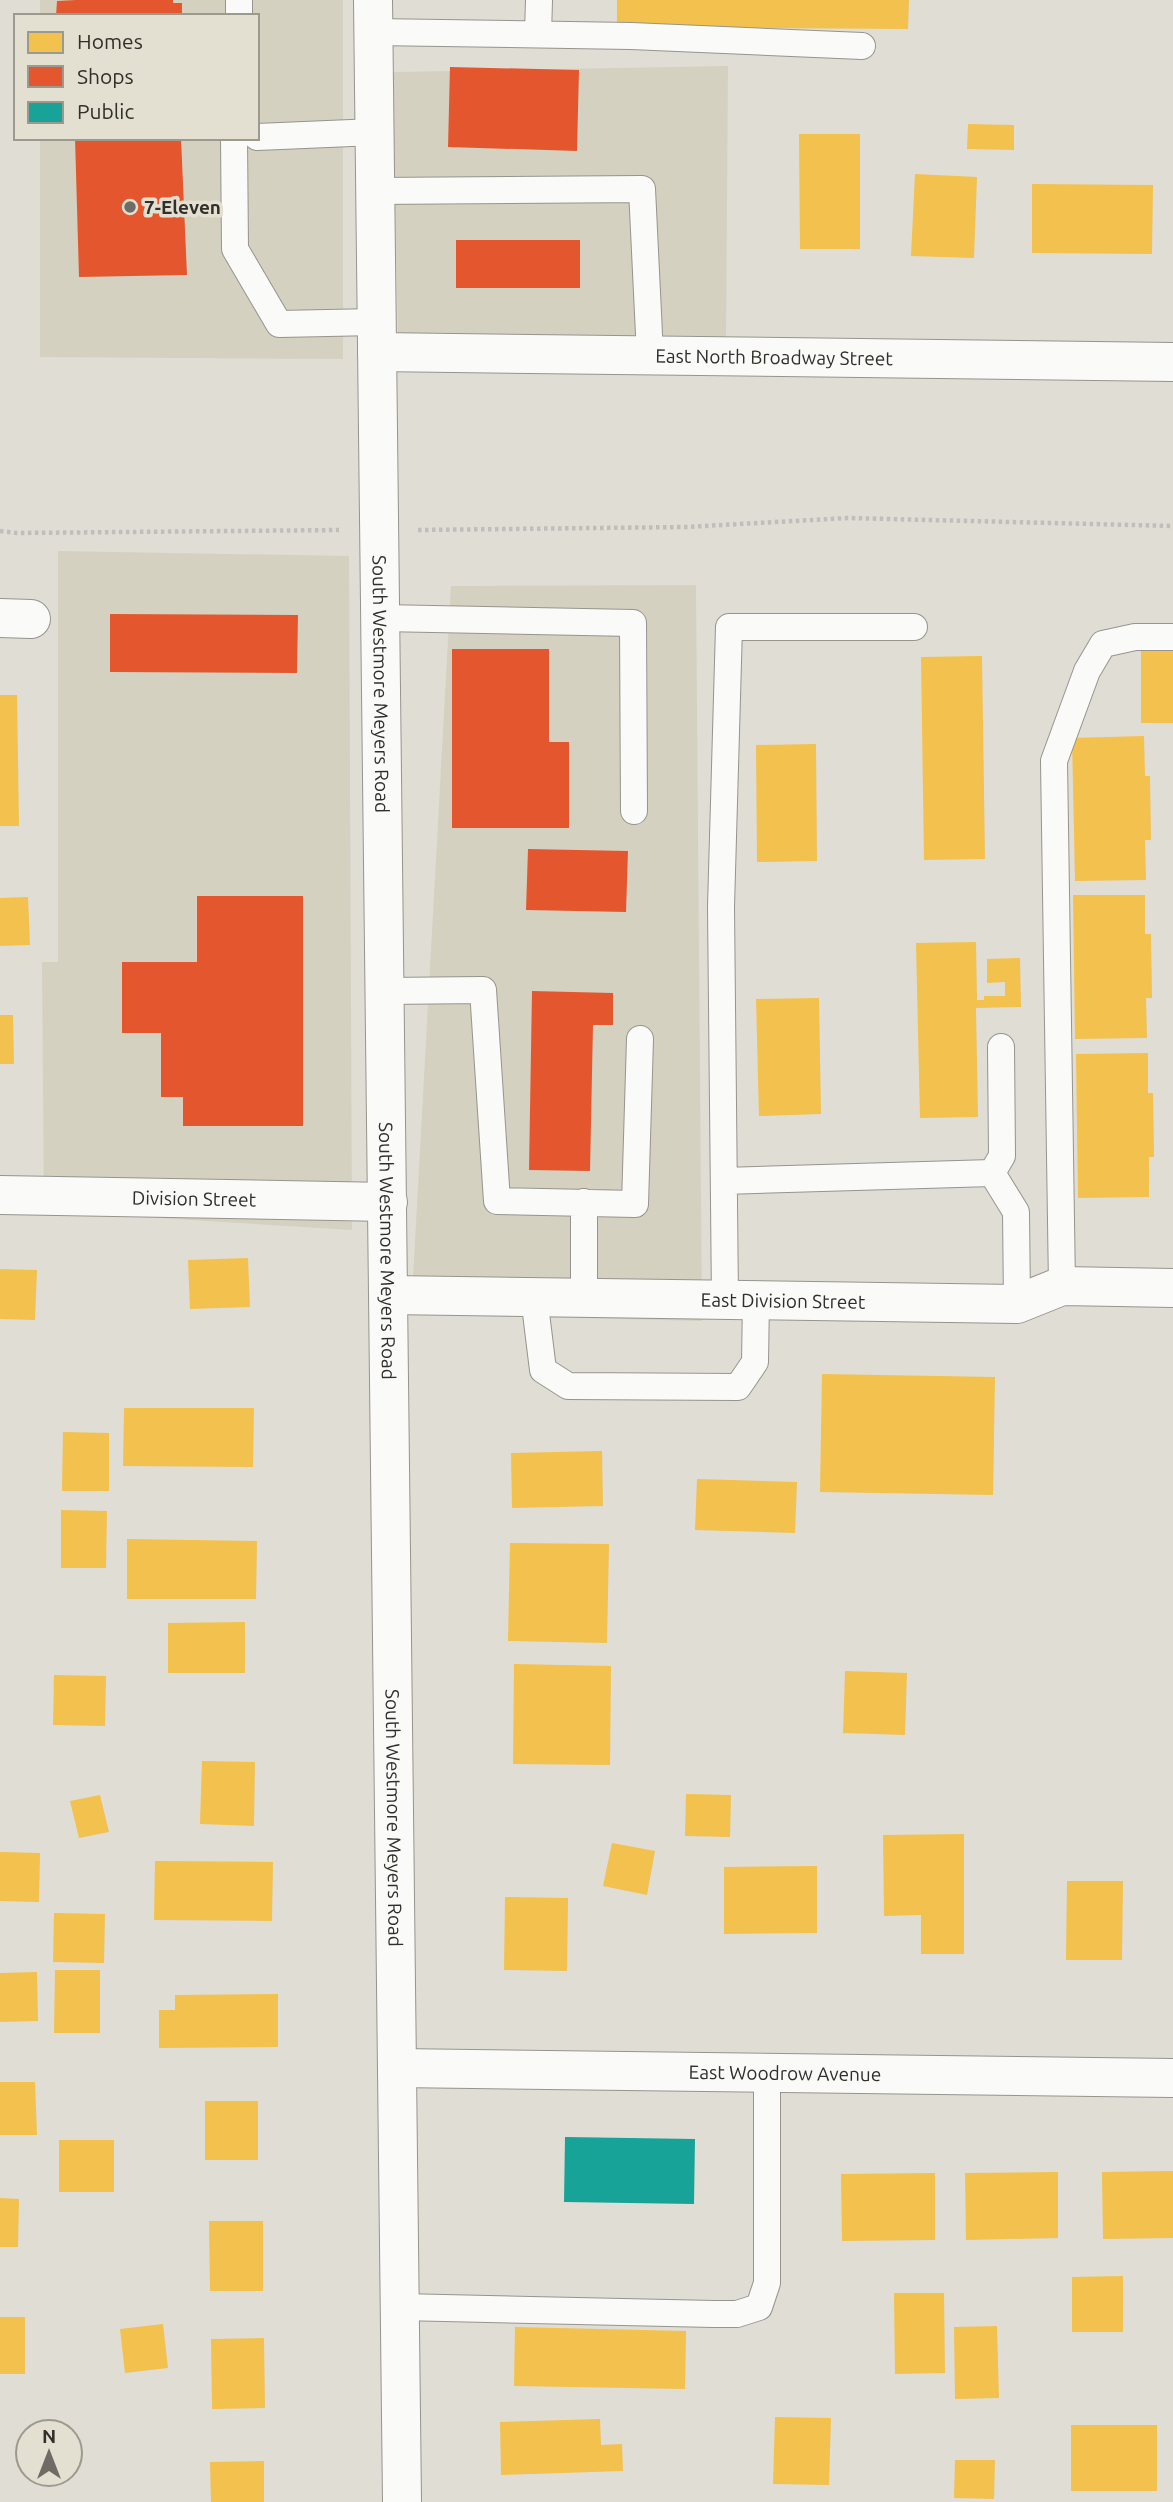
<svg xmlns="http://www.w3.org/2000/svg" width="1173" height="2502" font-family="Ubuntu,sans-serif">
  <rect width="100%" height="100%" fill="#e0ddd5"/>
  <!-- built -->
  <path fill="#d4d1c1" d="M40 0H343V359L40 357V138H257V16H40Z
    M728 66 726 341 398 335 392 72Z
    M58 551 349 556 352 1230 44 1211 42 962H58Z
    M696 585 702 1321 411 1314 451 586Z"/>
  <!-- homes -->
  <path fill="#f2c14e" d="M617 0H909L908 29 617 27Z
    M968 124 1014 125V150L967 149Z
    M799 134H860V249H800Z
    M915 174 977 177 974 258 911 256Z
    M1032 184 1153 185 1152 254 1032 253Z
    M1141 651H1173V723H1141Z
    M982 656 985 859 924 860 921 657Z
    M0 695H17L19 826H0Z
    M1144 736 1145 776H1150L1151 840H1145L1146 880 1075 881 1072 738Z
    M816 744 817 861 757 862 756 745Z
    M1073 895H1145V934H1151L1152 998H1146L1147 1038 1075 1039Z
    M28 897 30 945 0 946V898Z
    M976 942 977 1000H984V996H1005V982L987 983V959L1020 958 1021 1007 976 1008 978 1117 920 1118 916 943Z
    M819 998 821 1114 759 1116 756 999Z
    M0 1015H13L14 1064H0Z
    M1148 1053V1093H1153L1154 1157H1149V1197L1078 1198 1076 1054Z
    M248 1258 250 1307 190 1309 188 1260Z
    M0 1269 37 1270 35 1320 0 1319Z
    M822 1374 995 1377 993 1495 820 1492Z
    M124 1408H254L253 1467 123 1466Z
    M63 1432 109 1433V1491H62Z
    M602 1451 603 1506 512 1508 511 1453Z
    M697 1479 797 1482 795 1533 695 1530Z
    M61 1510 107 1511 106 1568H61Z
    M127 1539 257 1541 256 1599H127Z
    M510 1543 609 1544 607 1643 508 1641Z
    M245 1622V1673H168V1623Z
    M514 1664 611 1666 610 1765 513 1764Z
    M845 1671 907 1673 905 1735 843 1733Z
    M54 1675 106 1676 105 1726 53 1725Z
    M202 1761 255 1762 254 1826 200 1824Z
    M686 1794 731 1795 730 1837 685 1836Z
    M100 1795 109 1832 79 1838 70 1801Z
    M964 1834V1954H921V1915L884 1916 883 1835Z
    M612 1843 655 1851 647 1895 603 1886Z
    M0 1852 40 1853 39 1902 0 1901Z
    M155 1861 273 1862 272 1921 154 1920Z
    M817 1866V1933L724 1934V1867Z
    M1067 1881H1123L1122 1960H1066Z
    M505 1897 568 1898 567 1971 504 1970Z
    M54 1913 105 1914 104 1963 53 1962Z
    M55 1970H100V2033H54Z
    M37 1972 38 2021 0 2022V1973Z
    M278 1994V2047L159 2048V2010H175V1995Z
    M0 2082H35L37 2135H0Z
    M205 2101H258V2160H205Z
    M59 2140H114V2192H59Z
    M1173 2171V2238L1103 2239 1102 2172Z
    M1058 2172V2238L966 2240 965 2173Z
    M935 2173V2240L842 2241 841 2174Z
    M0 2198 19 2199 18 2247H0Z
    M209 2221H263V2291H210Z
    M1123 2276V2332H1072V2277Z
    M894 2293H944L945 2373 895 2374Z
    M0 2317H25V2374H0Z
    M163 2324 168 2368 125 2373 120 2329Z
    M997 2326 999 2398 955 2399 954 2327Z
    M515 2327 686 2331 685 2389 514 2386Z
    M264 2338 265 2408 212 2409 211 2339Z
    M775 2417 831 2418 829 2485 773 2484Z
    M600 2419 601 2445 622 2444 623 2471 501 2475 500 2422Z
    M1071 2425H1157V2491H1071Z
    M955 2460H995L994 2499 954 2498Z
    M264 2461V2502H211L210 2462Z"/>
  <!-- shops -->
  <path fill="#e4572e" d="M76 0H173V3H182V16H56L57 1Z
    M450 67 579 70 577 151 448 147Z
    M75 138H181L187 275 79 277Z
    M456 240H580V288H456Z
    M110 614 298 615 297 673 110 672Z
    M452 649H549V742H569V828H452Z
    M528 849 628 851 626 912 526 910Z
    M197 896H303V1126H183V1097H161V1033H122V962H197Z
    M532 991 613 993V1025H593L590 1171 529 1170Z"/>
  <!-- public -->
  <path fill="#17a398" d="M565 2137 695 2139 694 2204 564 2202Z"/>
  <g fill="none" stroke-linecap="round" stroke-linejoin="round">
    <defs>
      <path id="service" d="M239 0V16
        M374 32 631 36 862 46
        M538 34 539 0
        M257 137 375 132
        M234 138 235 249 279 324 376 322
        M375 191 642 189 650 355
        M381 618 633 623 634 811
        M385 991 483 990 497 1201 635 1204 640 1039
        M992 1173 1002 1156 1001 1047
        M724 1181 992 1173 1016 1212 1017 1304
        M584 1202V1298
        M1062 1286 1054 761 1087 671 1103 644 1135 637H1173
        M534 1297 543 1370 568 1386 738 1387 755 1362 756 1300
        M725 1300 721 907 729 627H914
        M400 2307 714 2314H737L759 2307 767 2283V2073"/>
      <g id="minor">
        <path id="s1" d="M377 352 1173 362"/>
        <path d="M0 618 31 619"/>
        <path id="s2" d="M0 1195 388 1202"/>
        <path id="s3" d="M389 1295 1017 1304 1062 1286 1173 1288"/>
        <path id="s4" d="M397 2068 1173 2078"/>
      </g>
      <g id="tertiary">
        <path id="s5" d="M373 0 402 2502"/>
      </g>
    </defs>
    <!-- service casing -->
    <use href="#service" stroke="#96948e" stroke-width="28"/>
    <!-- minor casing -->
    <use href="#minor" stroke="#96948e" stroke-width="40"/>
    <!-- tertiary casing -->
    <use href="#tertiary" stroke="#96948e" stroke-width="40"/>
    <!-- path -->
    <path stroke="#bfbeba" stroke-width="4.5" stroke-dasharray="3.5 3.5" stroke-linecap="butt" d="M418 530 686 527 848 518 1173 526
      M0 531 17 533 339 530"/>
    <!-- service -->
    <use href="#service" stroke="#fafaf9" stroke-width="26"/>
    <!-- minor -->
    <use href="#minor" stroke="#fafaf9" stroke-width="38"/>
    <!-- tertiary -->
    <use href="#tertiary" stroke="#fafaf9" stroke-width="38"/>
  </g>
  <!-- markers -->
  <circle fill="#6e6c65" stroke="#e4e0d1" stroke-width="2.5" cx="130" cy="207" r="7"/>
  <g text-anchor="middle" stroke-width="7" stroke-linejoin="round" paint-order="stroke">
    <!-- poi labels -->
    <g font-size="19" font-weight="bold" fill="#302f29" stroke="#e4e0d1" text-anchor="start">
      <text x="144" y="214">7-Eleven</text>
    </g>
    <!-- street labels -->
    <g font-size="19" fill="#302f29" stroke="#e4e0d1">
      <text dy="7" stroke="none"><textPath href="#s1" startOffset="397">East North Broadway Street</textPath></text>
      <text dy="7" stroke="none"><textPath href="#s5" startOffset="684">South Westmore Meyers Road</textPath></text>
      <text dy="7" stroke="none"><textPath href="#s2" startOffset="194">Division Street</textPath></text>
      <text dy="7" stroke="none"><textPath href="#s5" startOffset="1251">South Westmore Meyers Road</textPath></text>
      <text dy="7" stroke="none"><textPath href="#s3" startOffset="394">East Division Street</textPath></text>
      <text dy="7" stroke="none"><textPath href="#s5" startOffset="1818">South Westmore Meyers Road</textPath></text>
      <text dy="7" stroke="none"><textPath href="#s4" startOffset="388">East Woodrow Avenue</textPath></text>
    </g>
  </g>
  <!-- legend -->
  <rect x="14" y="14" width="245" height="126" fill="#e4e0d1" stroke="#9c998e" stroke-width="2"/>
  <rect x="28" y="32" width="35" height="21" fill="#f2c14e" stroke="#9c998e" stroke-width="2"/>
  <text x="77" y="49" font-size="21" fill="#302f29">Homes</text>
  <rect x="28" y="66" width="35" height="21" fill="#e4572e" stroke="#9c998e" stroke-width="2"/>
  <text x="77" y="84" font-size="21" fill="#302f29">Shops</text>
  <rect x="28" y="102" width="35" height="21" fill="#17a398" stroke="#9c998e" stroke-width="2"/>
  <text x="77" y="119" font-size="21" fill="#302f29">Public</text>
  <!-- north arrow -->
  <g transform="translate(49 2453)"><circle r="33" fill="#e4e0d1" stroke="#9c998e" stroke-width="2"/>
  <path d="M0-5L12 26L0 18L-12 26Z" fill="#6e6c65"/>
  <text y="-10" font-size="19" font-weight="bold" text-anchor="middle" fill="#302f29">N</text>
  </g>
</svg>
